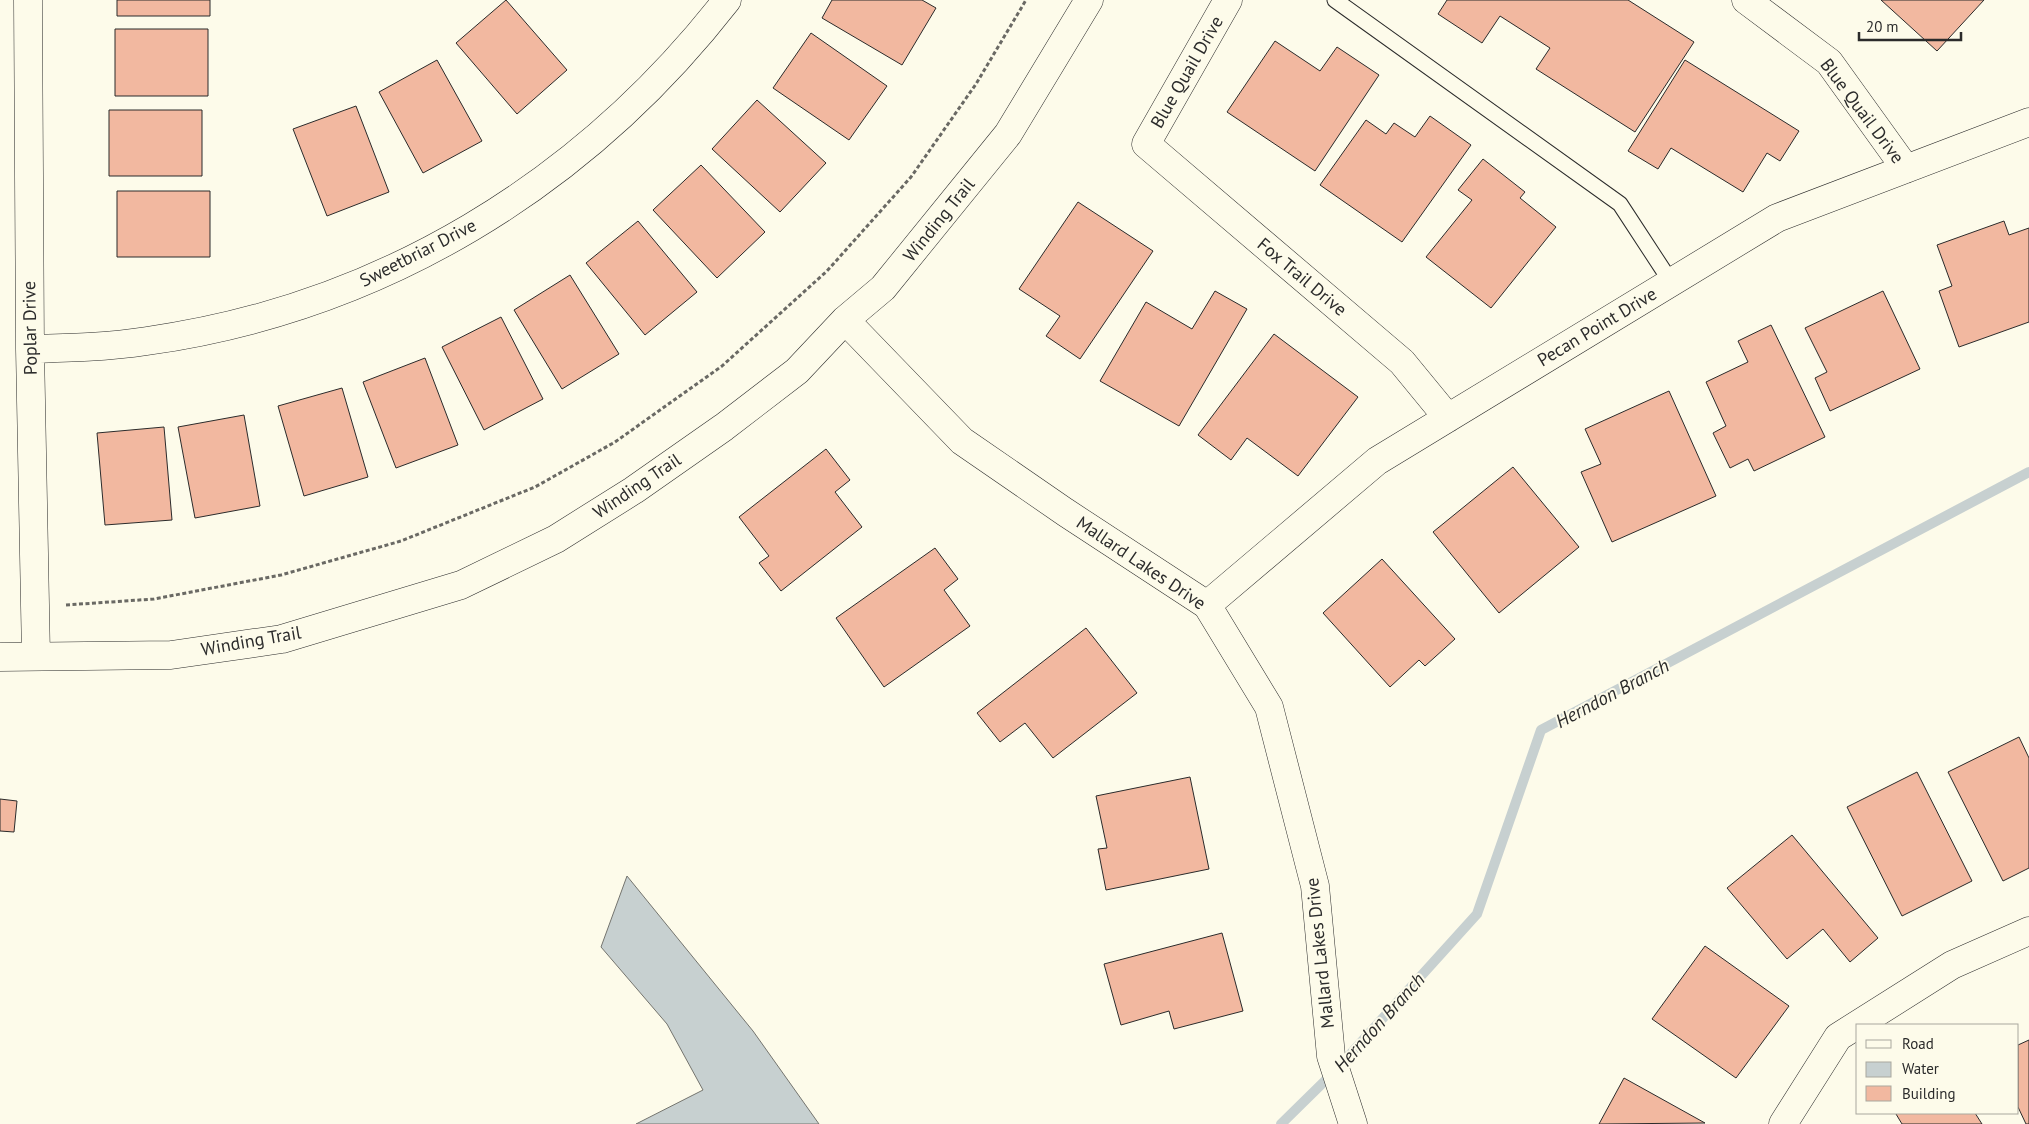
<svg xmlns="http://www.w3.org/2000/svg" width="2029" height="1124" font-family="'PT Sans',sans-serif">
  <rect width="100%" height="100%" fill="#fdfbea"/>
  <!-- water -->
  <path fill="#c7d0d0" stroke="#74746e" d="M627 876 753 1031 819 1124H636L703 1090 667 1024 601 947Z"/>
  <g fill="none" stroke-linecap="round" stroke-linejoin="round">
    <!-- stream -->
    <path stroke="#c7d0d0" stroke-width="10" d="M1281 1124 1336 1070 1477 914 1541 730 2029 472"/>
  </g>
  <!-- building -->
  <path fill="#f2b8a0" stroke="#2b2b2b" d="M117 0H210V16H117Z
    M506 0 567 70 517 114 456 43Z
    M832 0H922L936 8 902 65 822 18Z
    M1447 0H1628L1694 42 1635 132 1536 69 1550 48 1500 16 1482 43 1438 14Z
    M1881 0H1984L1937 51Z
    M115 29H208V96H115Z
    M811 33 887 86 849 140 773 88Z
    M1275 41 1320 71 1337 47 1379 75 1315 171 1227 112Z
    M437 60 482 141 423 173 379 92Z
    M1685 60 1799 131 1780 161 1767 153 1743 192 1671 148 1658 169 1628 151Z
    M757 100 826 163 780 212 712 149Z
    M356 106 389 192 327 216 293 129Z
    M109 110H202V176H109Z
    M1430 116 1471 145 1402 242 1320 185 1366 120 1386 134 1394 123 1415 137Z
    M1483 159 1525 192 1520 198 1556 227 1491 308 1426 257 1472 200 1458 190Z
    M701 165 765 232 717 278 653 210Z
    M117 191H210V257H117Z
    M1078 202 1153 251 1080 359 1046 336 1060 316 1019 289Z
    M638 221 697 292 645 335 586 263Z
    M2004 221 2009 235 2029 228V322L1959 347 1939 291 1952 286 1937 245Z
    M570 275 619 354 562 389 514 310Z
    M1215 291 1247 309 1179 426 1100 381 1146 302 1192 329Z
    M1883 291 1920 369 1830 411 1815 378 1827 372 1805 328Z
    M501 317 543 399 484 430 442 347Z
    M1771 325 1825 437 1754 471 1748 459 1730 468 1713 433 1726 426 1706 382 1748 362 1738 341Z
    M1274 334 1358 397 1298 476 1247 438 1231 460 1198 435Z
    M425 358 458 445 396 468 363 382Z
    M342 388 368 477 304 496 278 406Z
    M1669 391 1716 496 1612 542 1581 472 1601 464 1585 429Z
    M244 415 260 506 195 518 178 427Z
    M164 427 172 520 105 525 97 433Z
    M826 449 850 480 835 492 862 527 781 591 759 563 769 556 739 517Z
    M1513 467 1579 547 1499 613 1433 532Z
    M935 548 958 579 944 590 970 626 884 687 836 618Z
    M1382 559 1455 639 1425 666 1419 660 1390 687 1323 613Z
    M1086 628 1137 693 1053 758 1025 723 1000 742 977 713Z
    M2019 737 2029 758V868L2003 881 1948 772Z
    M1917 772 1972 881 1902 916 1847 807Z
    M1190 777 1209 869 1106 890 1098 849 1107 848 1096 796Z
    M0 799 17 801 14 832 0 831Z
    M1792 835 1878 938 1850 962 1823 929 1787 959 1727 888Z
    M1222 933 1243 1011 1174 1029 1169 1011 1121 1025 1104 964Z
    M1705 946 1789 1006 1736 1078 1652 1019Z
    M2029 1040V1124H2026L2018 1107V1045Z
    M1624 1078 1705 1123 1599 1124Z
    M1898 1113H1975L1982 1124H1902L1896 1114Z"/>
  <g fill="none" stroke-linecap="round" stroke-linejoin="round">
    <defs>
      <path id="service" d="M1335 0 1620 204 1671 282"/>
      <path id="minor" d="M28 0 30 349 36 656
        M1228 0 1146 144 1402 362 1448 418
        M1746 0 1829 62 1906 169
        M30 349C69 348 108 347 147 341 381 308 583 185 727 0
        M1207 605 1377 461 1777 218 2029 122
        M1783 1124 1838 1037 1952 965 2029 931"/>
      <path id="tertiary" d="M845 320 962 441 1065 512 1207 605 1269 707 1315 886 1331 1056 1353 1124
        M0 657 171 655 282 639 461 585 556 539 634 490 724 427 797 371 845 320 883 288 1008 134 1089 0"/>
    </defs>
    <!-- service casing -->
    <use href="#service" stroke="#2b2b2b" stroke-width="17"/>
    <!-- minor casing -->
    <use href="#minor" stroke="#2b2b2b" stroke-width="29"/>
    <!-- tertiary casing -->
    <use href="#tertiary" stroke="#2b2b2b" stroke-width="29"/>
    <!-- path -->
    <path stroke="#6a6964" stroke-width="3" stroke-dasharray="4 2.5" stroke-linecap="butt" d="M66 605 154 599 281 575 401 541 535 487 615 442 722 366 827 271 911 177 976 84 1026 0"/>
    <!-- service -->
    <use href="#service" stroke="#fdfbea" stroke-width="15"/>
    <!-- minor -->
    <use href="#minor" stroke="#fdfbea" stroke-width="28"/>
    <!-- tertiary -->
    <use href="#tertiary" stroke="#fdfbea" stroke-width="28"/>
  </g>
  <g text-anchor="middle" stroke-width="4" stroke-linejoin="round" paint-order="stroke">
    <!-- street labels -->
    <g font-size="18" fill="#2b2b2b" stroke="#fdfbea">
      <text transform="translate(1187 72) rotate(-60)" y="6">Blue Quail Drive</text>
      <text transform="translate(1862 111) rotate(53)" y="6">Blue Quail Drive</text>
      <text transform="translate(939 220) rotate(-51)" y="6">Winding Trail</text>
      <text transform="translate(418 253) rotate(-27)" y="6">Sweetbriar Drive</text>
      <text transform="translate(1302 277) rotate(40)" y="6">Fox Trail Drive</text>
      <text transform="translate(1597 327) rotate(-31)" y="6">Pecan Point Drive</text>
      <text transform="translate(30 328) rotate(-91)" y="6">Poplar Drive</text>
      <text transform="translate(637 486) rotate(-34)" y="6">Winding Trail</text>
      <text transform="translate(1141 563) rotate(34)" y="6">Mallard Lakes Drive</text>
      <text transform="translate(251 641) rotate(-10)" y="6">Winding Trail</text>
      <text transform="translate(1320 953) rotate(-96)" y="6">Mallard Lakes Drive</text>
    </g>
    <!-- water labels -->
    <g font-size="19" font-style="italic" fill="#2b2b2b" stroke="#fdfbea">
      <text transform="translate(1612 693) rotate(-28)" y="7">Herndon Branch</text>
      <text transform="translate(1379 1022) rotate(-48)" y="7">Herndon Branch</text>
    </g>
  </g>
  <!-- legend -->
  <rect x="1856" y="1024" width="162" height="90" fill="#fdfbea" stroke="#a9a89e"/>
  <rect x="1866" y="1040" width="25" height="8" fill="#fdfbea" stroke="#a9a89e"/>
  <text x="1902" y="1049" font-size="15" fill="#2b2b2b">Road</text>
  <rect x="1866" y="1062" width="25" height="15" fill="#c7d0d0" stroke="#a9a89e"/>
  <text x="1902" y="1074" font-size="15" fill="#2b2b2b">Water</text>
  <rect x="1866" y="1086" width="25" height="15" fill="#f2b8a0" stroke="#a9a89e"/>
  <text x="1902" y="1099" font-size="15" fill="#2b2b2b">Building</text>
  <!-- scale -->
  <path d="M1859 32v8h102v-8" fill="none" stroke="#2b2b2b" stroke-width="2.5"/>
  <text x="1866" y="32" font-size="15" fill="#2b2b2b" stroke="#fdfbea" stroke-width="4" paint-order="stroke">20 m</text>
</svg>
